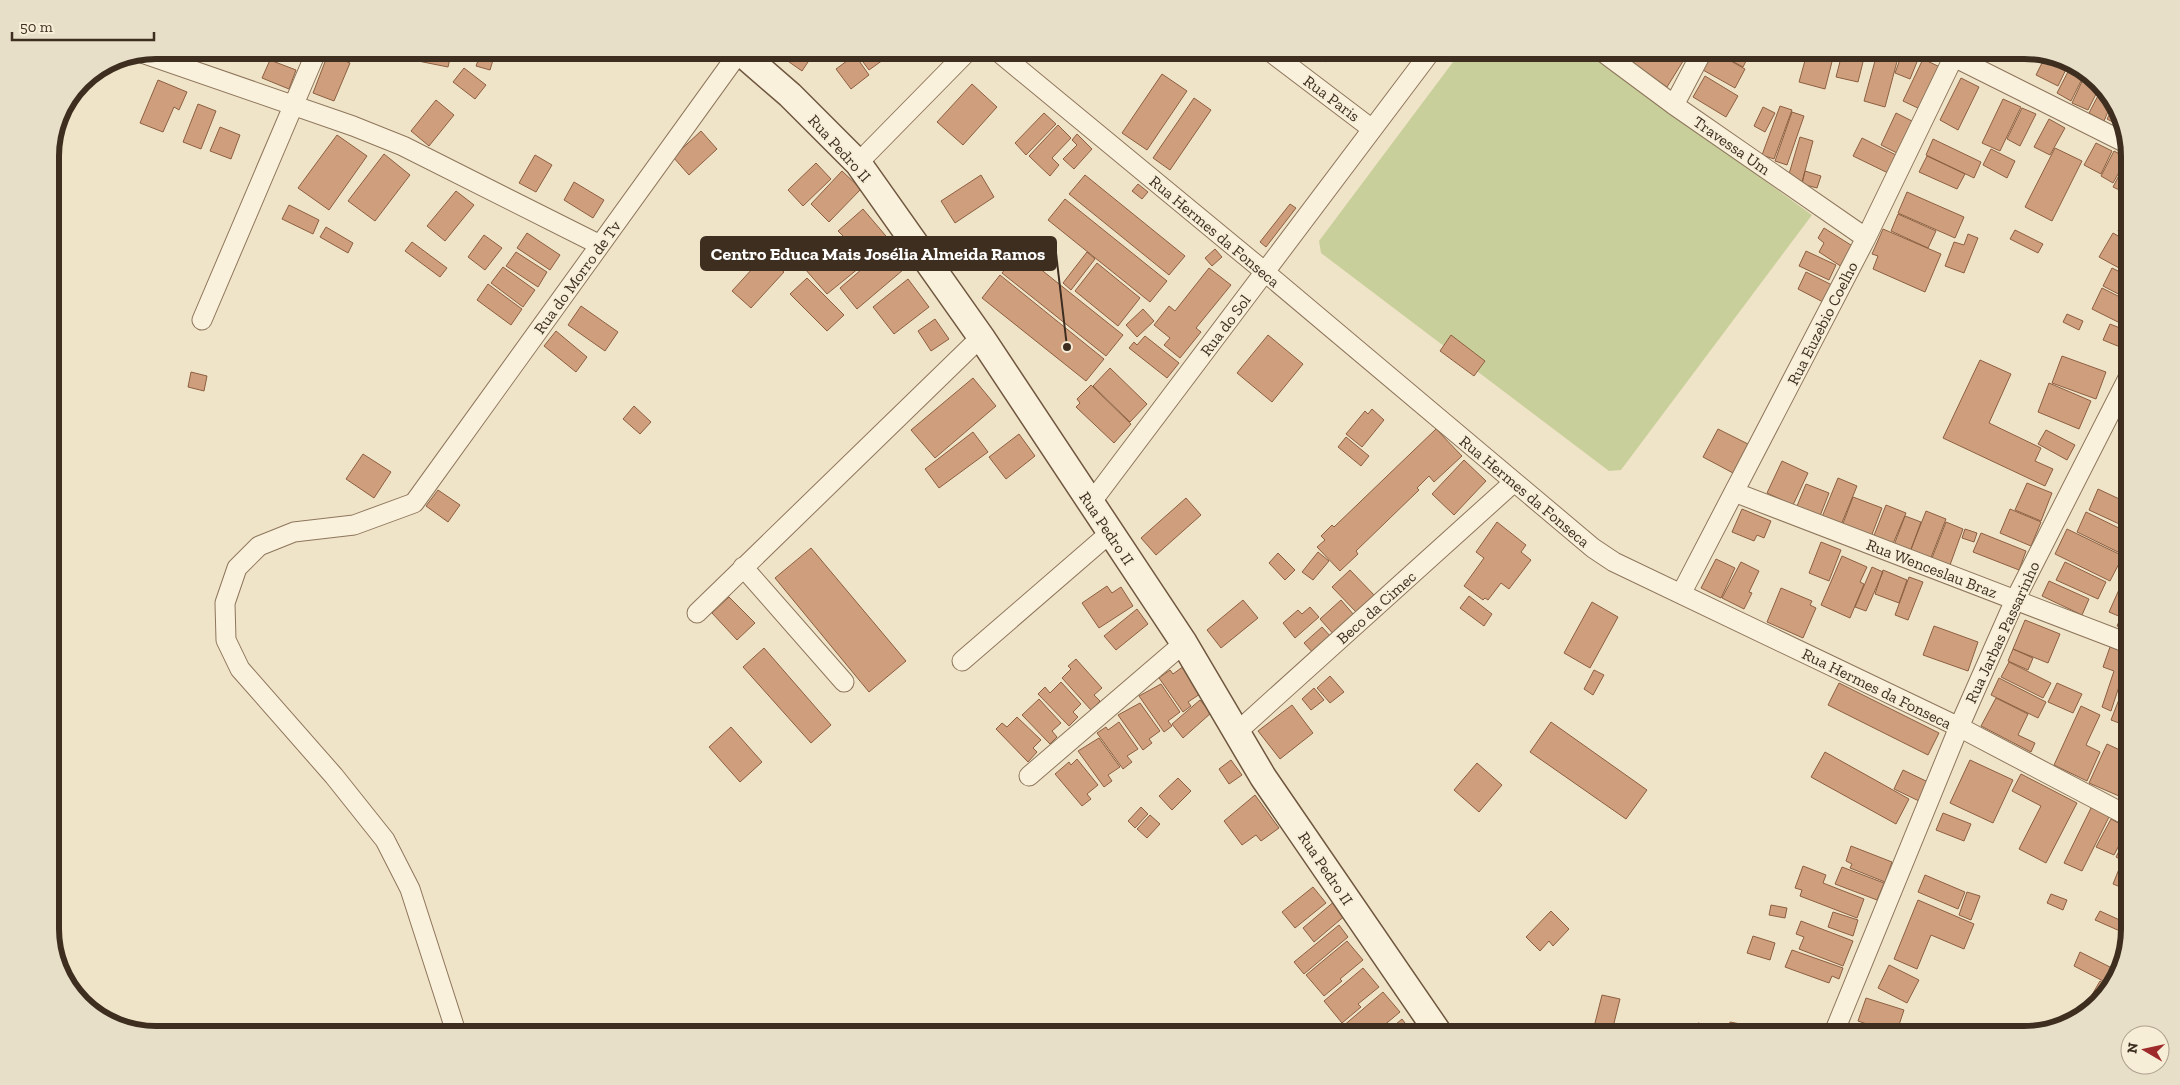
<svg xmlns="http://www.w3.org/2000/svg" width="2180" height="1085" font-family="'Zilla Slab',serif">
  <rect width="100%" height="100%" fill="#f0e4c8"/>
  <!-- green -->
  <path fill="#c9cf9b" d="M1462 50H1585L1812 215 1621 470 1609 471 1321 253 1319 241Z"/>
  <!-- building -->
  <path fill="#cf9f7d" stroke="#8d5f41" d="M420 50H452L448 67 418 61Z
    M482 50H496L490 70 476 66Z
    M772 50H816L802 71Z
    M862 50H897L869 70 857 54Z
    M1311 50H1335L1326 62Z
    M1640 50H1690L1667 87 1632 63Z
    M1712 50H1749L1751 51 1743 67Z
    M1808 50H1835L1825 89 1799 82Z
    M1843 50H1866L1858 82 1836 77Z
    M1878 50H1900L1885 107 1864 101Z
    M1713 51 1745 69 1735 88 1703 70Z
    M1903 51 1919 57 1910 79 1895 73Z
    M328 54 350 63 334 101 313 93Z
    M855 55 869 75 851 89 836 69Z
    M2046 55 2070 61 2058 86 2036 75Z
    M1923 59 1942 68 1922 110 1903 101Z
    M270 60 296 70 289 89 262 78Z
    M2073 62 2085 73 2071 101 2057 93Z
    M464 68 486 85 475 99 453 82Z
    M1162 74 1187 91 1147 150 1122 133Z
    M2085 75 2100 86 2088 110 2072 103Z
    M1705 76 1738 96 1726 117 1693 97Z
    M1961 78 1979 87 1958 130 1940 120Z
    M158 80 187 92 179 110 174 107 163 132 140 123Z
    M972 84 997 107 963 145 937 122Z
    M2102 88 2113 100 2104 121 2089 113Z
    M1194 98 1211 110 1170 170 1153 158Z
    M2003 99 2021 107 2000 151 1982 143Z
    M436 100 454 115 429 146 411 131Z
    M198 104 216 111 201 149 183 142Z
    M2115 104 2122 127 2107 119Z
    M1780 106 1792 110 1774 159 1762 155Z
    M1763 107 1775 113 1765 132 1754 126Z
    M2022 108 2036 114 2020 146 2007 139Z
    M1792 112 1804 116 1787 165 1775 161Z
    M1044 113 1056 124 1026 155 1015 143Z
    M1896 113 1914 122 1899 154 1881 145Z
    M2049 119 2065 128 2050 155 2034 147Z
    M1058 125 1071 138 1052 158 1059 165 1050 176 1029 156Z
    M220 127 240 135 231 159 210 151Z
    M701 131 717 149 689 175 673 157Z
    M1077 134 1092 149 1074 169 1063 159 1077 145 1072 140Z
    M337 135 367 156 329 210 298 188Z
    M1800 137 1813 141 1802 182 1789 174Z
    M1862 138 1896 155 1888 173 1853 156Z
    M1933 139 1981 162 1974 178 1926 155Z
    M2096 143 2112 151 2101 174 2084 165Z
    M2055 148 2082 161 2052 221 2025 207Z
    M1991 149 2015 161 2007 178 1983 165Z
    M2114 151 2127 158 2113 183 2101 176Z
    M384 154 410 175 375 221 348 201Z
    M535 155 552 165 536 192 519 183Z
    M1927 156 1965 174 1957 189 1919 172Z
    M2128 158 2130 159V195L2113 187Z
    M816 163 831 179 803 206 788 190Z
    M842 171 861 189 829 222 811 204Z
    M1805 171 1821 176 1817 188 1802 184Z
    M981 175 994 197 955 223 941 201Z
    M1085 175 1185 256 1169 275 1069 194Z
    M574 182 604 200 593 218 564 200Z
    M1138 184 1148 192 1142 199 1132 191Z
    M456 191 474 205 445 241 427 226Z
    M1907 192 1964 217 1955 238 1898 213Z
    M1065 199 1167 281 1150 302 1048 220Z
    M1290 204 1296 208 1266 247 1260 242Z
    M289 205 319 220 313 234 282 219Z
    M863 209 891 242 827 294 805 269 843 236 838 231Z
    M2127 211 2130 212V236L2118 231Z
    M1898 214 1936 231 1928 248 1891 231Z
    M326 227 353 243 348 253 320 237Z
    M1824 228 1854 247 1842 267 1819 252 1824 243 1818 238Z
    M1883 229 1941 254 1925 292 1873 269 1878 256 1872 254Z
    M2015 230 2043 244 2038 253 2010 239Z
    M527 233 560 255 550 270 517 248Z
    M2113 233 2127 241 2124 247 2130 250V274L2099 257Z
    M1968 234 1978 238 1964 273 1945 266 1954 242 1964 245Z
    M484 235 502 248 485 270 468 257Z
    M412 242 447 268 440 277 405 251Z
    M892 243 910 264 857 309 840 288Z
    M1215 249 1222 257 1212 266 1205 258Z
    M1806 251 1836 265 1829 280 1799 266Z
    M516 252 547 272 538 287 506 266Z
    M1019 252 1123 335 1106 356 1002 273Z
    M1087 252 1095 259 1071 290 1063 283Z
    M765 255 784 272 751 308 732 291Z
    M1097 263 1140 298 1118 326 1075 291Z
    M503 267 535 290 523 307 491 283Z
    M1209 268 1231 285 1196 328 1201 332 1180 358 1164 345 1170 338 1154 325 1169 306 1175 311Z
    M2112 268 2130 277V300L2103 286Z
    M1806 272 1832 285 1823 302 1798 289Z
    M1000 275 1104 359 1086 381 982 298Z
    M807 278 844 315 827 331 790 294Z
    M908 279 929 307 894 334 873 307Z
    M488 284 522 309 511 325 477 300Z
    M2102 288 2130 302V328L2092 309Z
    M581 306 618 332 605 351 568 325Z
    M1143 309 1154 321 1137 337 1126 325Z
    M2067 314 2083 321 2079 330 2063 322Z
    M935 319 949 339 931 351 918 331Z
    M2110 324 2130 332V351L2103 340Z
    M556 331 587 357 576 372 544 346Z
    M1268 335 1303 364 1272 402 1237 373Z
    M1451 335 1485 361 1474 376 1440 351Z
    M1145 336 1179 363 1167 378 1129 348 1134 342 1137 345Z
    M2062 356 2106 372 2096 399 2052 383Z
    M1980 360 2011 374 1989 423 2041 448 2035 461 2053 469 2045 486 1943 438Z
    M1110 368 1147 404 1130 422 1093 386Z
    M191 372 207 376 204 391 188 387Z
    M973 378 996 406 935 458 911 430Z
    M2049 383 2091 401 2079 429 2038 412Z
    M1091 385 1131 424 1114 443 1076 407 1080 403 1077 399Z
    M634 406 651 422 640 434 623 419Z
    M1372 409 1384 420 1362 447 1346 434 1365 411 1368 414Z
    M1436 429 1462 456 1434 482 1429 476 1417 488 1419 490 1356 551 1358 554 1340 571 1317 547 1325 540 1321 536 1332 525 1334 527Z
    M1718 429 1748 444 1733 473 1703 457Z
    M2046 430 2075 445 2067 460 2038 444Z
    M973 432 988 452 939 488 925 469Z
    M1019 434 1035 456 1006 479 989 457Z
    M1346 437 1369 456 1361 466 1338 447Z
    M363 454 391 472 374 498 346 479Z
    M1464 460 1486 481 1454 515 1432 494Z
    M1782 461 1808 473 1793 505 1767 493Z
    M1838 478 1857 486 1841 525 1822 517Z
    M2027 483 2052 493 2041 521 2015 510Z
    M1806 484 1829 493 1820 516 1797 506Z
    M2098 489 2130 504V523L2128 528 2089 510Z
    M438 490 460 505 448 522 426 506Z
    M1853 497 1882 508 1871 537 1842 526Z
    M1186 498 1201 515 1156 555 1141 538Z
    M1886 505 1906 513 1892 546 1873 538Z
    M1742 509 1771 521 1764 538 1757 535 1754 541 1732 532Z
    M2010 509 2041 522 2031 546 2000 533Z
    M1926 511 1946 519 1930 560 1910 552Z
    M2086 512 2129 533 2120 553 2077 532Z
    M1905 516 1921 522 1910 552 1894 545Z
    M1497 522 1526 545 1521 552 1531 560 1509 589 1501 583 1488 600 1485 598 1483 600 1464 586 1484 558 1476 552Z
    M1946 522 1963 529 1950 565 1932 558Z
    M1965 529 1977 533 1974 542 1962 538Z
    M2067 529 2123 556 2110 581 2055 554Z
    M1981 533 2026 551 2019 570 1973 552Z
    M1821 542 1841 550 1829 581 1809 573Z
    M811 548 906 661 869 692 775 578Z
    M1318 552 1329 561 1313 580 1302 572Z
    M1278 553 1295 570 1285 580 1269 563Z
    M1842 556 1867 567 1860 582 1864 584 1850 618 1821 605Z
    M1716 559 1735 568 1721 598 1701 588Z
    M1741 562 1759 571 1749 592 1752 593 1744 609 1722 598Z
    M2065 562 2106 582 2098 599 2056 580Z
    M2130 565V624L2127 630 2117 626 2121 617 2109 612Z
    M1872 567 1883 572 1866 611 1855 607Z
    M1350 570 1375 596 1357 613 1332 587Z
    M1883 570 1907 580 1899 603 1875 594Z
    M1909 577 1923 582 1908 620 1895 615Z
    M2049 581 2089 599 2082 615 2042 596Z
    M1107 586 1112 593 1121 587 1133 606 1099 628 1082 603Z
    M1781 588 1812 601 1810 605 1816 608 1803 638 1767 622Z
    M1469 596 1492 614 1484 626 1460 608Z
    M729 597 755 623 737 640 712 613Z
    M1243 600 1258 618 1221 648 1207 630Z
    M1341 600 1354 615 1336 637 1320 619Z
    M1592 602 1618 617 1590 668 1564 653Z
    M1310 607 1319 617 1295 638 1283 623 1298 610 1302 614Z
    M1137 609 1148 624 1116 650 1104 636Z
    M2025 620 2060 634 2048 663 2013 649Z
    M1934 626 1978 642 1968 671 1923 655Z
    M1322 627 1332 638 1314 654 1304 643Z
    M2110 647 2130 653 2111 711 2102 707 2114 671 2103 667Z
    M764 648 831 725 811 743 743 667Z
    M2013 649 2033 658 2028 670 2008 661Z
    M1076 659 1102 688 1094 695 1100 701 1091 710 1062 678 1071 669 1068 666Z
    M2009 662 2051 683 2043 698 2001 677Z
    M1184 666 1203 692 1188 702 1191 706 1183 712 1159 678 1170 670 1173 674Z
    M1594 670 1604 675 1593 695 1584 689Z
    M2130 671V727L2111 720Z
    M1330 676 1344 692 1330 703 1317 688Z
    M1999 678 2046 702 2038 718 1991 695Z
    M1061 682 1081 704 1073 712 1078 717 1069 726 1038 694 1045 687 1050 693Z
    M1839 683 1939 733 1928 755 1828 705Z
    M2057 683 2082 694 2073 713 2048 702Z
    M1161 684 1180 712 1168 721 1172 726 1164 732 1139 696Z
    M1314 688 1324 700 1311 710 1302 699Z
    M1996 698 2028 714 2018 735 2035 743 2031 752 1981 726Z
    M1039 699 1061 723 1052 731 1057 737 1050 744 1022 715Z
    M1200 700 1211 713 1183 738 1172 724Z
    M1140 703 1160 731 1149 739 1152 743 1143 750 1118 715Z
    M1292 705 1313 733 1280 759 1258 731Z
    M2081 706 2100 715 2086 745 2100 752 2087 781 2054 765Z
    M1017 717 1041 740 1033 748 1037 752 1028 762 996 729 1002 723 1007 727Z
    M1119 722 1138 749 1127 756 1132 762 1123 769 1097 733 1106 727 1108 730Z
    M1551 722 1647 790 1626 819 1530 752Z
    M731 727 762 762 740 782 709 747Z
    M2130 732V770L2119 796 2089 783 2107 744 2122 751Z
    M1099 738 1120 767 1108 775 1112 781 1104 787 1078 751Z
    M1825 752 1909 799 1896 824 1811 777Z
    M1077 759 1098 785 1087 794 1091 799 1082 806 1055 774 1069 762 1071 765Z
    M1231 760 1242 775 1229 784 1219 769Z
    M1970 760 2013 780 1993 823 1950 803Z
    M1477 763 1502 785 1479 812 1454 790Z
    M1903 770 1928 782 1919 801 1894 789Z
    M2021 774 2077 803 2046 863 2019 849 2041 806 2012 791Z
    M1178 778 1191 791 1172 810 1159 796Z
    M2128 780 2130 781V802L2120 798Z
    M1255 795 1279 828 1261 841 1256 835 1242 845 1224 821Z
    M2092 806 2110 815 2082 871 2064 863Z
    M1141 807 1148 814 1135 828 1128 821Z
    M1943 813 1971 824 1964 841 1936 830Z
    M1150 815 1160 824 1147 838 1137 829Z
    M2111 819 2128 828 2114 855 2096 847Z
    M2130 830V853L2125 862 2116 857Z
    M1851 846 1892 862 1885 882 1850 868 1852 864 1846 861Z
    M2121 864 2130 867V891L2113 884Z
    M1803 866 1826 875 1823 883 1864 899 1857 918 1800 896 1802 890 1795 888Z
    M1842 867 1884 883 1877 900 1835 884Z
    M1925 875 1965 892 1958 909 1918 892Z
    M1313 887 1326 903 1295 928 1282 912Z
    M1967 892 1980 896 1971 920 1959 915Z
    M2051 894 2067 900 2063 910 2047 903Z
    M1336 900 1347 914 1314 942 1303 928Z
    M1918 900 1974 924 1964 949 1931 935 1917 969 1894 959Z
    M1771 905 1787 908 1785 918 1769 915Z
    M1551 911 1569 929 1553 946 1549 941 1540 951 1526 937Z
    M2100 911 2124 922 2120 931 2095 920Z
    M1833 912 1858 920 1853 936 1828 927Z
    M2130 914V930L2129 935 2121 932Z
    M1801 921 1853 941 1843 966 1799 949 1804 937 1796 934Z
    M1339 925 1348 937 1304 974 1294 962Z
    M1753 936 1775 943 1770 960 1747 953Z
    M1347 941 1363 960 1340 979 1342 981 1324 996 1306 975Z
    M1792 950 1843 968 1839 979 1832 976 1829 983 1785 967Z
    M2080 952 2120 972 2119 976 2111 985 2074 966Z
    M1889 965 1919 980 1907 1003 1878 988Z
    M1363 968 1379 987 1358 1004 1361 1007 1342 1023 1324 1001Z
    M2100 981 2110 987 2095 1003 2089 1000Z
    M1383 992 1400 1012 1376 1032 1378 1034 1376 1035H1349L1342 1027Z
    M1602 995 1620 999 1611 1035H1592Z
    M1866 998 1904 1010 1896 1034 1858 1021Z
    M1402 1019 1414 1035H1383Z
    M1730 1022 1746 1025 1744 1035H1728Z
    M1698 1023 1721 1029 1719 1035H1695Z
    M1572 1026 1591 1030 1590 1035H1548L1550 1028 1570 1033Z"/>
  <g fill="none" stroke-linecap="round" stroke-linejoin="round">
    <defs>
      <path id="street" d="M996 50 1265 272 1593 548 1614 562 1959 727 2130 817
        M1268 50 1372 129
        M1600 50 1674 105 1866 238
        M1940 50 2128 144
        M142 53 353 126 403 146 600 245
        M1674 105 1703 50
        M858 163 969 50
        M202 320 317 50
        M1734 492 2130 644
        M1090 504 1432 50
        M743 567 844 682
        M1681 594 1866 238 1957 50
        M697 613 981 337
        M962 661 1110 533
        M1237 732 1514 482
        M1029 776 1184 643
        M457 1035 410 889 385 840 334 776 240 669 226 640 225 603 237 568 259 546 294 532 354 525 414 503 740 51
        M1833 1035 1959 727 2015 600 2130 374"/>
      <path id="secondary" d="M738 50 790 95 858 163 981 337 1184 643 1263 777 1440 1035"/>
    </defs>
    <!-- street casing -->
    <use href="#street" stroke="#8d765c" stroke-width="21"/>
    <!-- secondary casing -->
    <use href="#secondary" stroke="#6f573f" stroke-width="29"/>
    <!-- street -->
    <use href="#street" stroke="#faf1dc" stroke-width="19"/>
    <!-- secondary -->
    <use href="#secondary" stroke="#faf1dc" stroke-width="26"/>
  </g>
  <g text-anchor="middle" stroke-width="4" stroke-linejoin="round" paint-order="stroke">
    <!-- street labels -->
    <g font-size="16" fill="#3d2e20" stroke="#f7eed8">
      <text transform="translate(1332 98) rotate(37)" y="6">Rua Paris</text>
      <text transform="translate(1732 145) rotate(35)" y="6">Travessa Um</text>
      <text transform="translate(840 148) rotate(48)" y="6">Rua Pedro II</text>
      <text transform="translate(1215 231) rotate(40)" y="6">Rua Hermes da Fonseca</text>
      <text transform="translate(577 277) rotate(-54)" y="6">Rua do Morro de Tv</text>
      <text transform="translate(1822 323) rotate(-63)" y="6">Rua Euzebio Coelho</text>
      <text transform="translate(1225 325) rotate(-53)" y="6">Rua do Sol</text>
      <text transform="translate(1525 491) rotate(40)" y="6">Rua Hermes da Fonseca</text>
      <text transform="translate(1107 528) rotate(56)" y="6">Rua Pedro II</text>
      <text transform="translate(1932 568) rotate(21)" y="6">Rua Wenceslau Braz</text>
      <text transform="translate(1376 607) rotate(-42)" y="6">Beco da Cimec</text>
      <text transform="translate(2002 632) rotate(-65)" y="6">Rua Jarbas Passarinho</text>
      <text transform="translate(1877 688) rotate(26)" y="6">Rua Hermes da Fonseca</text>
      <text transform="translate(1326 868) rotate(56)" y="6">Rua Pedro II</text>
    </g>
  </g>
  <!-- crop -->
  <path d="M0 0H2180V1085H0ZM156 59H2024A97 97 0 0 1 2121 156V929A97 97 0 0 1 2024 1026H156A97 97 0 0 1 59 929V156A97 97 0 0 1 156 59Z" fill="#e8dfc9" fill-rule="evenodd"/>
  <path fill="none" stroke="#3d2e20" stroke-width="6" d="M156 59H2024A97 97 0 0 1 2121 156V929A97 97 0 0 1 2024 1026H156A97 97 0 0 1 59 929V156A97 97 0 0 1 156 59Z"/>
  <!-- callouts -->
  <path fill="none" stroke="#3d2e20" stroke-width="2" d="M1067 347L1056 253"/>
  <circle fill="#3d2e20" stroke="#f7eed8" stroke-width="2" cx="1067" cy="347" r="5"/>
  <rect fill="#3d2e20" stroke="#3d2e20" stroke-width="2" x="701" y="237" width="355" height="33" rx="5"/>
  <g font-size="18" text-anchor="middle" font-weight="bold" fill="#fff">
    <text x="878" y="260">Centro Educa Mais Josélia Almeida Ramos</text>
  </g>
  <!-- north arrow -->
  <g transform="translate(2145 1050) rotate(279)"><circle r="24" fill="#f7eed8" stroke="#ada18e"/>
  <path d="M0-4L9 19L0 12L-9 19Z" fill="#9e2a2b"/>
  <text y="-8" font-size="14" font-weight="bold" text-anchor="middle" fill="#3d2e20">N</text>
  </g>
  <!-- scale -->
  <path d="M12 32v8h142v-8" fill="none" stroke="#3d2e20" stroke-width="2.5"/>
  <text x="20" y="32" font-size="15" fill="#3d2e20" stroke="#f7eed8" stroke-width="4" paint-order="stroke">50 m</text>
</svg>
